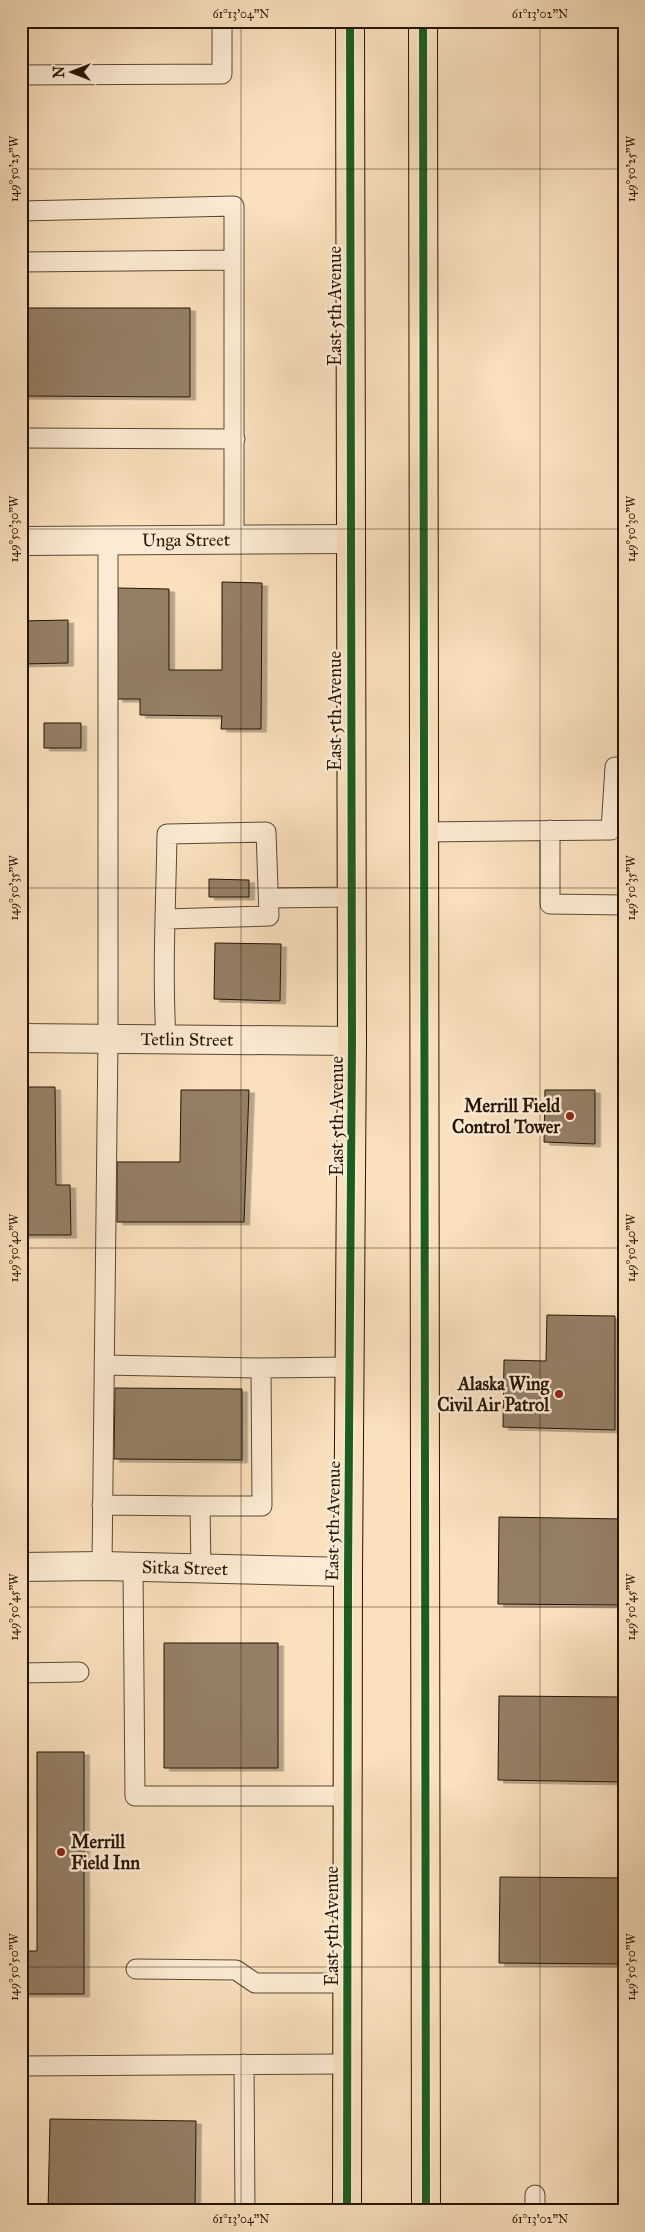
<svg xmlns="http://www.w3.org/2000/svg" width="645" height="2232" font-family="'IM FELL Great Primer',serif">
  <defs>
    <filter id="shadow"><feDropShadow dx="5.5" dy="3" stdDeviation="0" flood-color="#0004"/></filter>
  </defs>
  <rect width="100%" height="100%" fill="#fae0bd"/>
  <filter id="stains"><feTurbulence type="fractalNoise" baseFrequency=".004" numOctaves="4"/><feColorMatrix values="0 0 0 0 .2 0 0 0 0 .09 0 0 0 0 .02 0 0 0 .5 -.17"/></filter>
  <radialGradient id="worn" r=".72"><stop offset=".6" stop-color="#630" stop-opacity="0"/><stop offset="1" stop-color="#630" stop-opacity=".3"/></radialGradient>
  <!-- building -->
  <path fill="#947f65" stroke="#261505" filter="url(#shadow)" d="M21 308H190V397L21 396Z
    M222 582 262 583 261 729H221L222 716 140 715V699H117L118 588 169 589V670H222Z
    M68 620V663L21 664V621Z
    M44 723H81V748H44Z
    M209 879 249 880V897H209Z
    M21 896H23L22 933H21Z
    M215 943 281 944 280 1001 214 999Z
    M21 1087H55L56 1185H70L71 1235H21Z
    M181 1090H249L244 1222H117V1162H180Z
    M545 1090H595V1144L544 1142Z
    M547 1315 615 1316V1430L503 1427 504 1360 546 1361Z
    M115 1388 242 1389V1460L114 1459Z
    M499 1517 624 1519V1605L498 1604Z
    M164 1643H278V1768H164Z
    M499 1696 624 1697V1782L498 1780Z
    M37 1752H84V1994H21V1951H37Z
    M500 1877 624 1878V1964L499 1963Z
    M50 2119 196 2121 195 2211H48Z"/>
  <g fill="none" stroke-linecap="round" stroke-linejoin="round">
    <defs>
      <path id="lane" d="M21 75 222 74V21
        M21 211 234 206V540
        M21 262 234 260
        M21 438 235 439
        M550 830V904L624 905
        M424 832 611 830 615 767
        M269 898 351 897
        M166 919 269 916 266 832 167 834C166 902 162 971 166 1039
        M104 1365 261 1368 350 1367
        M102 1505 200 1506
        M102 1566 108 1039V541
        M133 1567 135 1796H348
        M201 1568 200 1506H262L261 1368
        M21 1673 79 1672
        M136 1969 236 1970 255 1983H347
        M244 2064 245 2211
        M21 2066 347 2064
        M535 2195V2211"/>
      <g id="street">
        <path id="s1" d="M21 541 350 539"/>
        <path id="s2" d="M21 1038 352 1041"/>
        <path id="s3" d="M21 1567 102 1566 348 1572"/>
      </g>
      <path id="highway" d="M423 21 426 2211
        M347 2211 348 1572 352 1041 350 21"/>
    </defs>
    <!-- lane casing -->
    <use href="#lane" stroke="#5b4833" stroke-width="21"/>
    <!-- street casing -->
    <use href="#street" stroke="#5b4833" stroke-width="30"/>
    <!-- highway casing -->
    <use href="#highway" stroke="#261505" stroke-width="30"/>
    <!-- lane -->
    <use href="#lane" stroke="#fcebd4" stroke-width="19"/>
    <!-- street -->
    <use href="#street" stroke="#fcebd4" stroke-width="28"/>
    <!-- highway -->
    <use href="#highway" stroke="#fae0bd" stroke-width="28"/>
    <defs>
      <path id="cycleway" d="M423 21 426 2211
        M347 2211 348 1572 352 1041 350 21"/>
    </defs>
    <!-- cycleway casing -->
    <use href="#cycleway" stroke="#fcebd4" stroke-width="11"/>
    <!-- cycleway -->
    <use href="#cycleway" stroke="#1b5e20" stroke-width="8"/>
  </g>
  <!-- ticks -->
  <path fill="none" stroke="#261505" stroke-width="1" stroke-opacity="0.45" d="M241 21V2211M540 21V2211M21 169H624M21 529H624M21 888H624M21 1248H624M21 1607H624M21 1967H624"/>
  <!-- markers -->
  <g fill="#8f2418" stroke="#fcebd4" stroke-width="2">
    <circle cx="570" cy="1116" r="5"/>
    <circle cx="559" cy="1394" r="5"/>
    <circle cx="61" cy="1852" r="5"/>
  </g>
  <g text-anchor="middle" stroke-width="5" stroke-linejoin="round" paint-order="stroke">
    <!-- street labels -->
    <g font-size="18" fill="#261505" stroke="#fcebd4">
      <text transform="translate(335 306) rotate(-90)" y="6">East 5th Avenue</text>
      <text dy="6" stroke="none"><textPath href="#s1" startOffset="165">Unga Street</textPath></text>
      <text transform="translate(335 711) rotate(-90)" y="6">East 5th Avenue</text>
      <text dy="6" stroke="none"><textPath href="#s2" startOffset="166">Tetlin Street</textPath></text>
      <text transform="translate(337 1116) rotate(-90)" y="6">East 5th Avenue</text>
      <text transform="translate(333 1521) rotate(-89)" y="6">East 5th Avenue</text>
      <text dy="6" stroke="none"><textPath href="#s3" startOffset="164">Sitka Street</textPath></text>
      <text transform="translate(332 1926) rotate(-90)" y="6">East 5th Avenue</text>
    </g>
    <!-- poi labels -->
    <g font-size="18" font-weight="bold" fill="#261505" stroke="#fcebd4" text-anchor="end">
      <text x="560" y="1112">Merrill Field<tspan x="560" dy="21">Control Tower</tspan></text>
      <text x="549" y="1390">Alaska Wing<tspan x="549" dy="21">Civil Air Patrol</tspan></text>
      <text x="71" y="1848" text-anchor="start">Merrill<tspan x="71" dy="21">Field Inn</tspan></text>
    </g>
  </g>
  <!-- margin -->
  <rect width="645" height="2232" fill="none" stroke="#fae0bd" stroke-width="55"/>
  <!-- north arrow -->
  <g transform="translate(72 72) rotate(270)" stroke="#fcebd4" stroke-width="4" paint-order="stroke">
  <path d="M0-4L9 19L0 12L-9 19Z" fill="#261505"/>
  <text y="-8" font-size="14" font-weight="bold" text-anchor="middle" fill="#261505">N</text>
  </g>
  <rect x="28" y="28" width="590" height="2176" fill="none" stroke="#261505" stroke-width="2"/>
  <g font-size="12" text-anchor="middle" fill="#261505">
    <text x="241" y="18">61°13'04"N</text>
    <text x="540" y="18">61°13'02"N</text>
    <text transform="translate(631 169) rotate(-90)" y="4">149°50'25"W</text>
    <text transform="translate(14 169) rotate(-90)" y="4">149°50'25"W</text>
    <text transform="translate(631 529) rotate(-90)" y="4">149°50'30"W</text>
    <text transform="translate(14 529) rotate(-90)" y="4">149°50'30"W</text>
    <text transform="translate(631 888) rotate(-90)" y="4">149°50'35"W</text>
    <text transform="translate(14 888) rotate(-90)" y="4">149°50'35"W</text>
    <text transform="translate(631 1248) rotate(-90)" y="4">149°50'40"W</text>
    <text transform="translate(14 1248) rotate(-90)" y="4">149°50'40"W</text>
    <text transform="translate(14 1607) rotate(-90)" y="4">149°50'45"W</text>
    <text transform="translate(631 1607) rotate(-90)" y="4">149°50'45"W</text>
    <text transform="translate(14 1967) rotate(-90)" y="4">149°50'50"W</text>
    <text transform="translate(631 1967) rotate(-90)" y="4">149°50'50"W</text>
    <text x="241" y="2223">61°13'04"N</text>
    <text x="540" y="2223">61°13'02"N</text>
  </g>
  <rect width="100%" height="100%" filter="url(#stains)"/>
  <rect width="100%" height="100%" fill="url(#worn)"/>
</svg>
